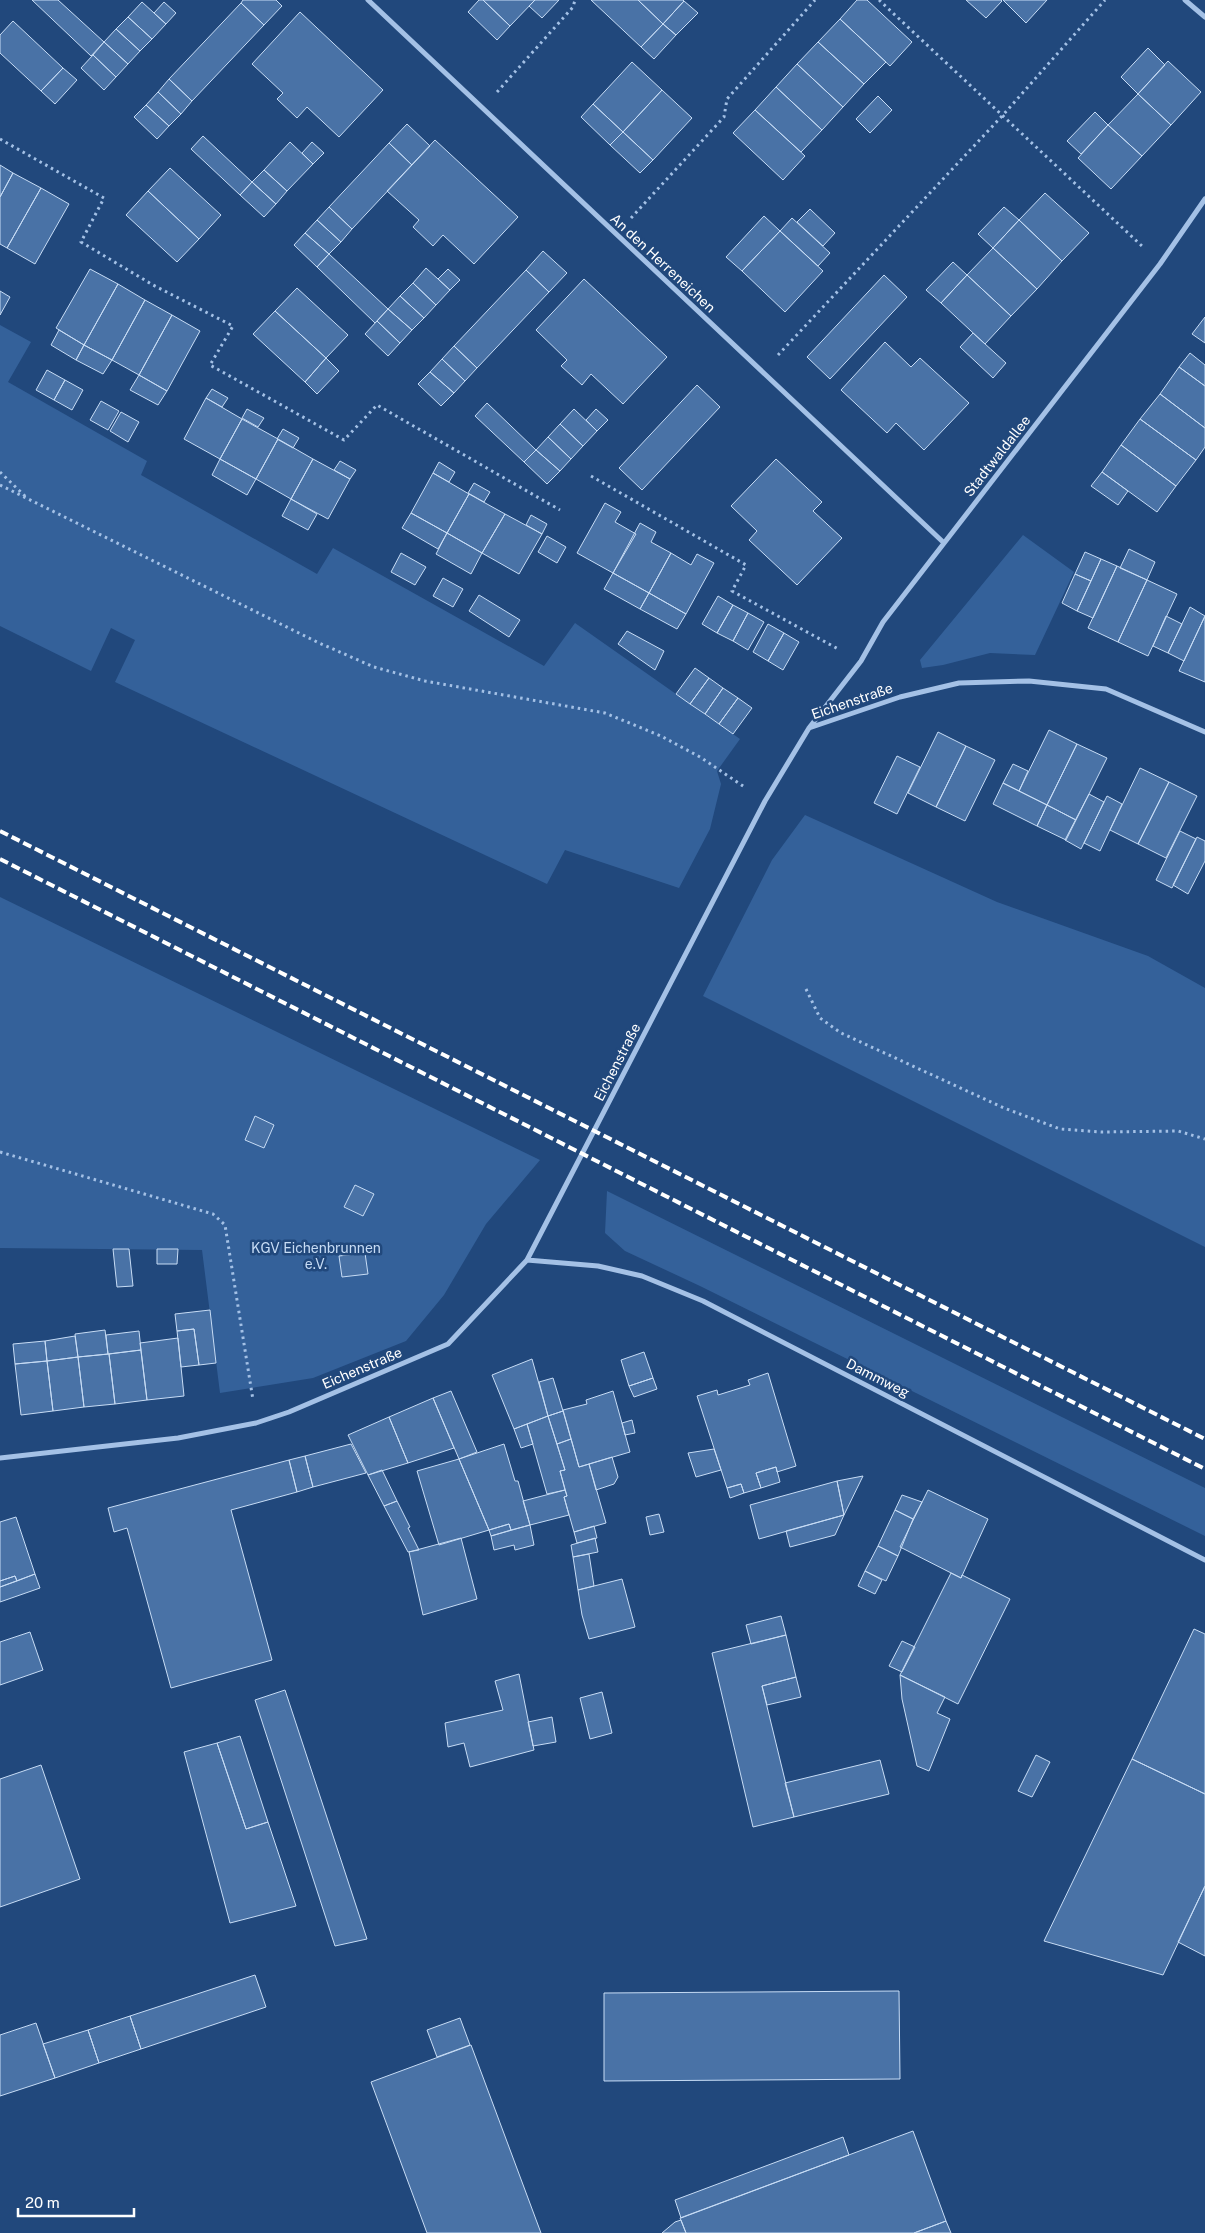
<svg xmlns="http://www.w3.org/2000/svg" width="1205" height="2233" font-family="'Public Sans',sans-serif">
  <rect width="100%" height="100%" fill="#21487c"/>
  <!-- green -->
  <path fill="#34619a" d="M0 325 31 342 8 382 147 461 141 475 317 574 333 548 544 666 575 623 740 739 717 771 721 784 710 829 679 888 565 850 547 884 115 682 135 640 111 628 91 671 0 626Z
    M1023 535 1074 572 1035 655 990 653 943 665 922 668 920 660Z
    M805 815 997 902 1148 956 1205 988V1247L703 996 772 860Z
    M0 897 540 1160 486 1224 444 1295 406 1341 313 1378 220 1393 202 1250 0 1248Z
    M607 1191 1205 1488V1536L700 1286 625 1251 605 1233Z"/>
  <!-- building -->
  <path fill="#4972a6" stroke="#c7dcf5" d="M32 0H58L104 42 91 56Z
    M243 0H276L282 6 264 25 241 3Z
    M479 0H483L510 26 497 40 468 12Z
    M483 0H535L510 26Z
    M535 0H559L542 18 529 6Z
    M591 0H638L663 24 641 47Z
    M638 0H683L684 1 663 24Z
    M857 0H867L912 42 890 66 840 19Z
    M966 0H1001L1002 1 986 18Z
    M1003 0H1047L1026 23Z
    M684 1 698 13 676 35 663 24Z
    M142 2 166 24 152 39 128 17Z
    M164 2 176 13 166 24 154 13Z
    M241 3 264 25 192 101 169 79Z
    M300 12 383 90 339 137 307 107 297 118 277 99 283 93 252 64Z
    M128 17 152 39 140 51 116 29Z
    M840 19 886 62 864 84 818 42Z
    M13 21 63 68 41 91 0 53V35Z
    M663 24 676 35 654 59 641 47Z
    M116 29 140 51 128 64 104 42Z
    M104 42 128 64 116 77 93 55Z
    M818 42 864 84 843 107 797 64Z
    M1148 48 1165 65 1138 94 1121 77Z
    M93 55 116 77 104 90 81 68Z
    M1168 61 1201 92 1171 125 1138 94Z
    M632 62 662 90 623 132 593 104Z
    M797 64 843 107 822 130 776 87Z
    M63 68 77 80 55 104 41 91Z
    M169 79 192 101 181 114 158 92Z
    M776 87 822 130 801 152 755 110Z
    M662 90 692 118 653 160 623 132Z
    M158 92 181 114 169 126 146 105Z
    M1138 94 1171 125 1142 156 1108 125Z
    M878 96 892 110 870 133 856 119Z
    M593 104 623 132 610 145 581 117Z
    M146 105 169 126 157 139 134 117Z
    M755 110 805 156 783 180 733 133Z
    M1095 112 1108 125 1081 154 1067 141Z
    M407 124 430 146 412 165 389 143Z
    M1108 125 1142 156 1111 189 1078 158Z
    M623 132 653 160 640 173 610 145Z
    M203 136 252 182 240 195 191 149Z
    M435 140 518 217 474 264 443 235 433 246 413 227 419 220 387 191Z
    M290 142 313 164 287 191 264 170Z
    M312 142 324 153 313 164 302 153Z
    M389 143 412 165 352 229 329 207Z
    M0 165 13 173 0 197Z
    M170 168 221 215 199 239 148 191Z
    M264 170 287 191 276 204 252 182Z
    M13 173 41 188 7 248 0 244V197Z
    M252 182 276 204 264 217 240 195Z
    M41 188 69 204 35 264 7 248Z
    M148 191 199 239 177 262 126 215Z
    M1045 193 1089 233 1062 261 1019 220Z
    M329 207 352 229 341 242 317 220Z
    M1004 207 1019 220 993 248 978 234Z
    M810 209 835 233 823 246 797 222Z
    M764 216 780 231 742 271 726 257Z
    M792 218 830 253 818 266 780 231Z
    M317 220 341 242 329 254 305 233Z
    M1019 220 1062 261 1037 289 993 248Z
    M780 231 823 271 785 312 742 271Z
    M305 233 329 254 317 267 294 245Z
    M993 248 1037 289 1011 316 967 275Z
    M543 251 567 273 549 292 526 270Z
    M329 254 388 309 375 323 317 267Z
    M953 262 967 275 941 303 926 290Z
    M426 268 450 290 436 305 413 283Z
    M90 269 118 284 84 345 56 328Z
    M448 269 460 280 450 290 438 279Z
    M526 270 549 292 477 368 454 346Z
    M884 275 907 297 830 379 807 357Z
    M967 275 1011 316 985 344 941 303Z
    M584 279 667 357 623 404 591 374 582 385 561 366 567 360 536 330Z
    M413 283 436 305 424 318 400 296Z
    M118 284 145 300 112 360 84 345Z
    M297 288 348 335 326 358 275 311Z
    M0 291 10 297 0 315Z
    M400 296 424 318 412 330 388 309Z
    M145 300 172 315 139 375 112 360Z
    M388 309 412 330 400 343 377 321Z
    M275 311 326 358 305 382 253 334Z
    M172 315 200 331 167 391 139 375Z
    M1205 317V343L1192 334Z
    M377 321 400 343 388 356 365 334Z
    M59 330 84 345 76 360 51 345Z
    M973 333 1006 363 993 378 960 347Z
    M885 342 911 367 920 358 969 403 924 450 896 423 887 433 841 390Z
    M84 345 112 360 103 374 76 360Z
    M454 346 477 368 465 381 442 359Z
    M1190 353 1205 365V386L1179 367Z
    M326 358 339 371 317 394 305 382Z
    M442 359 465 381 454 393 430 372Z
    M1179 367 1205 386V428L1160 394Z
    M47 370 65 380 54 400 36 390Z
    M430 372 454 393 441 406 418 384Z
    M139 375 167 391 158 405 130 390Z
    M65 380 83 390 72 410 54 400Z
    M697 385 720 407 642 490 619 468Z
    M212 389 228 398 222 407 206 398Z
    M1160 394 1205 428V447L1196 460 1140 419Z
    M206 398 242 419 220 459 184 439Z
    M101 401 119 411 108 430 90 420Z
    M487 403 536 450 524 462 475 416Z
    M247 409 264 418 258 427 242 418Z
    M574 409 597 431 583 446 560 424Z
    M596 409 608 420 597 431 586 420Z
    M121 412 139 422 128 442 110 431Z
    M242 419 278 439 256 479 220 459Z
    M1140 419 1196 460 1176 486 1121 445Z
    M560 424 583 446 571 459 548 437Z
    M283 429 299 438 293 448 277 439Z
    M548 437 571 459 560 471 536 450Z
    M278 439 313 459 291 499 256 479Z
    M1121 445 1176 486 1157 512 1102 472Z
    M536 450 560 471 547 484 524 462Z
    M220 459 256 479 247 495 212 475Z
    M313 459 350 479 328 519 291 499Z
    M776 459 822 502 813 511 842 538 797 585 749 540 757 531 731 506Z
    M340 461 356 470 350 479 334 470Z
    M439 462 455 472 449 482 433 473Z
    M1102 472 1128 491 1118 505 1091 486Z
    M433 473 469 494 447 533 411 513Z
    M474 483 490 492 484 502 468 493Z
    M469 494 505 514 482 553 447 533Z
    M291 499 317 514 308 530 282 516Z
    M605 503 621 512 615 522 636 534 613 573 577 553Z
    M411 513 447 533 438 549 402 528Z
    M505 514 542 534 519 574 482 553Z
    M531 515 547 524 542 534 526 525Z
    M640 523 656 532 651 542 671 553 649 593 613 573Z
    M447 533 482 553 471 574 436 554Z
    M547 536 566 547 557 563 538 552Z
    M1129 549 1155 562 1147 580 1120 568Z
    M1085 552 1101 559 1091 581 1075 574Z
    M401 553 426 567 415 585 391 572Z
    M671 553 691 565 697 554 714 563 686 614 649 593Z
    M1101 559 1117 566 1093 618 1077 611Z
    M1117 566 1147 580 1118 642 1088 628Z
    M613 573 649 593 640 609 604 589Z
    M1075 574 1091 581 1077 611 1062 603Z
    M443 578 463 589 453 607 433 596Z
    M1147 580 1177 594 1148 656 1118 642Z
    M649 593 686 614 677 629 640 609Z
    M479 595 520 620 509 637 469 611Z
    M718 596 733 605 717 633 702 624Z
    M733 605 748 613 733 641 717 633Z
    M1190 607 1205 616 1184 661 1168 653Z
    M748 613 764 622 748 650 733 641Z
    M1166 616 1182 624 1168 653 1153 646Z
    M1205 616V682L1179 671Z
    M768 624 784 633 768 661 753 652Z
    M627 631 664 651 655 670 618 644Z
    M784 633 799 642 783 670 768 661Z
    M695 668 709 678 690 704 676 694Z
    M709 678 723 688 705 714 690 704Z
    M723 688 738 698 719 724 705 714Z
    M738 698 752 708 733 734 719 724Z
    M1049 730 1077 744 1047 805 1019 791Z
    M938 732 966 746 936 807 908 793Z
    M1077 744 1107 758 1076 820 1047 805Z
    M966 746 995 760 965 821 936 807Z
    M897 756 920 767 897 814 874 803Z
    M1013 764 1028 771 1019 791 1003 783Z
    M1140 768 1169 782 1138 844 1110 830Z
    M1169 782 1197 796 1166 858 1138 844Z
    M1003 783 1047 805 1037 826 993 804Z
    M1089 794 1104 802 1081 849 1065 840Z
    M1107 796 1122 804 1100 851 1084 843Z
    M1047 805 1076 820 1066 840 1037 826Z
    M1180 831 1196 839 1172 888 1156 880Z
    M1197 837 1205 841V861L1188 894 1173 885Z
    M255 1116 274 1125 264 1148 245 1140Z
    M355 1185 374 1194 363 1216 344 1207Z
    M113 1249H129L133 1286 117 1287Z
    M157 1249H178L177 1264H157Z
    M365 1253 368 1274 342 1277 339 1256Z
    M210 1310 216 1363 199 1365 194 1329 177 1331 175 1314Z
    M194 1329 199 1365 181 1367 177 1331Z
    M105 1330 108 1354 78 1357 75 1334Z
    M139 1331 141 1350 108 1354 106 1335Z
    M75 1336 78 1357 47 1361 45 1341Z
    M178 1338 184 1396 147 1400 140 1343Z
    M45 1341 47 1361 15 1364 13 1344Z
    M141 1350 147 1400 115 1404 109 1354Z
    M644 1352 653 1378 629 1386 621 1360Z
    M109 1354 115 1404 84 1407 78 1357Z
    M78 1357 84 1407 53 1411 47 1361Z
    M532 1359 548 1416 514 1429 492 1375Z
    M47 1361 53 1411 21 1415 15 1364Z
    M768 1373 796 1466 777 1472 776 1467 756 1473 761 1488 744 1493 741 1484 727 1488 697 1396 717 1390 718 1395 750 1385 748 1380Z
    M553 1378 563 1411 548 1416 539 1382Z
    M653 1378 657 1389 634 1397 629 1386Z
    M451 1391 477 1452 459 1459 433 1398Z
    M613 1391 630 1452 579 1467 563 1410 587 1404 586 1400Z
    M433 1398 454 1448 408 1463 389 1417Z
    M563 1411 571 1439 557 1444 548 1416Z
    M548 1416 565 1470 560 1471 565 1490 547 1494 527 1424Z
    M389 1417 408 1463 368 1475 348 1435Z
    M632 1420 635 1433 625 1435 622 1423Z
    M527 1424 533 1444 521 1448 514 1429Z
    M571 1439 579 1467 589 1464 606 1523 574 1532 564 1497 567 1496 560 1471 565 1470 557 1444Z
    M351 1444 366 1473 313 1487 305 1456Z
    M504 1444 515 1481H518L530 1525 511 1530 509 1524 489 1530 459 1459Z
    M714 1449 721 1470 696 1477 688 1453Z
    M305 1456 313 1487 297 1492 289 1460Z
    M612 1457 618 1477 614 1484 596 1490 589 1464Z
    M459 1459 489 1530 439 1545 417 1471Z
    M289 1460 297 1492 231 1510 272 1660 171 1688 127 1528 114 1532 108 1508Z
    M776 1467 780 1482 761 1488 756 1473Z
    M382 1470 397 1501 384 1506 368 1475Z
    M863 1476 844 1515 837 1481Z
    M837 1481 844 1515 759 1539 750 1505Z
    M741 1484 744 1493 730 1498 727 1488Z
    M565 1490 567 1496 564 1497 569 1515 530 1525 523 1501Z
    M928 1490 988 1519 961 1578 900 1547Z
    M902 1495 922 1502 913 1519 895 1510Z
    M397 1501 410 1527 408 1528 419 1550 408 1552 384 1506Z
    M895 1510 913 1519 898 1556 878 1546Z
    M659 1514 664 1532 650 1535 646 1517Z
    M844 1515 835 1535 790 1547 786 1531Z
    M16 1517 35 1574 17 1581 15 1576 0 1581V1522Z
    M509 1524 511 1530 491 1536 489 1530Z
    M530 1525 534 1545 515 1550 514 1545 494 1550 491 1536Z
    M594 1526 597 1538 577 1543 574 1532Z
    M461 1538 477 1599 423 1615 409 1552Z
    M595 1538 598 1552 573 1557 571 1545Z
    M878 1546 898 1556 886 1581 865 1571Z
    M589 1554 594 1586 578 1590 573 1557Z
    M865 1571 882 1580 875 1594 858 1586Z
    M951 1573 961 1578 962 1575 1010 1599 958 1704 900 1675Z
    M35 1574 40 1588 0 1602V1587Z
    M15 1576 17 1581 0 1587V1581Z
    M622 1579 635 1627 589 1639 582 1615 578 1590Z
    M781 1616 786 1635 751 1644 746 1625Z
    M1194 1629 1205 1634V1794L1132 1759Z
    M30 1632 43 1670 0 1685V1642Z
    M786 1635 796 1677 762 1686 794 1817 753 1827 712 1653Z
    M902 1641 915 1647 902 1672 889 1666Z
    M519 1674 534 1750 470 1767 464 1743 448 1747 445 1723 503 1710 495 1681Z
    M900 1675 945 1697 937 1713 950 1719 929 1771 917 1766 902 1699Z
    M796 1677 801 1697 767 1705 762 1686Z
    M285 1690 367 1939 335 1946 255 1700Z
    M602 1692 612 1733 590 1739 580 1698Z
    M552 1717 556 1742 533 1746 528 1722Z
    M240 1736 268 1822 246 1829 217 1743Z
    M217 1743 246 1829 268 1822 296 1906 230 1923 184 1752Z
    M1036 1755 1050 1762 1032 1797 1018 1791Z
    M1132 1759 1205 1794V1886L1163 1975 1044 1941Z
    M880 1760 889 1794 794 1817 785 1783Z
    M41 1765 80 1879 0 1907V1779Z
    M1205 1886V1956L1178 1942Z
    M255 1975 266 2007 141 2049 130 2016Z
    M899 1991 900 2079 604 2081V1993Z
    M130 2016 141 2049 99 2063 88 2030Z
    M460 2018 470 2045 437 2057 427 2030Z
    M36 2023 55 2078 0 2096V2035Z
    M88 2030 99 2063 55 2078 43 2044Z
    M471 2045 541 2233H427L371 2082Z
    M913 2131 946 2221 914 2233H686L680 2218Z
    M843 2137 849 2155 681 2218 675 2200Z
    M681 2220 686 2233H662L675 2222Z
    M946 2221 951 2233H914Z"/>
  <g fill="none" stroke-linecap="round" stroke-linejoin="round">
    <!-- path -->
    <path stroke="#a4c1e6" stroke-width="3" stroke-dasharray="2.5 4" stroke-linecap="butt" d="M879 0 1143 247
      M497 92 573 7 575 0
      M0 139 104 198 81 242 153 285 233 326 210 365 344 440 377 405 560 510
      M631 218 724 117 727 99 815 0
      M778 355 1003 115 1105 0
      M0 472 27 498
      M591 476 746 565 732 591 840 650
      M0 485 317 642 374 667 425 681 605 713 661 736 700 757 746 788
      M806 989 820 1018 841 1033 1004 1108 1060 1129 1101 1132 1178 1131 1205 1139
      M0 1152 213 1214 225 1225 253 1400"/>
    <!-- minor -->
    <path stroke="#a4c1e6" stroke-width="5" d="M368 0 943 542
      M1185 0 1205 17
      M809 728 900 697 959 683 1029 681 1106 689 1205 732
      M527 1260 598 1266 642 1276 703 1301 1205 1560
      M0 1458 178 1438 256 1423 289 1412 448 1344 527 1260 765 801 809 728 861 661 883 622 1160 264 1205 199"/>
    <!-- rail -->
    <path stroke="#fff" stroke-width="4" stroke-dasharray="9 4" stroke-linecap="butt" d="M0 831 1205 1439
      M0 859 1205 1469"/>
  </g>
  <g text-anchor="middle" stroke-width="5" stroke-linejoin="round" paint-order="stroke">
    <!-- street labels -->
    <g font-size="14" fill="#fff" stroke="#21487c">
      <text transform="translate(663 263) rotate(43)" y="5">An den Herreneichen</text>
      <text transform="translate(997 456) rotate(-52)" y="5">Stadtwaldallee</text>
      <text transform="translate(852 701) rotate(-19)" y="5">Eichenstraße</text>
      <text transform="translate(617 1062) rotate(-63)" y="5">Eichenstraße</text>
      <text transform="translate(362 1368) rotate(-23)" y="5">Eichenstraße</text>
      <text transform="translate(878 1378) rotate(27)" y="5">Dammweg</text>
    </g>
    <!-- park labels -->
    <g font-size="14" fill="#c7dcf5" stroke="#21487c">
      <text x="316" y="1253">KGV Eichenbrunnen<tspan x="316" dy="16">e.V.</tspan></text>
    </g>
  </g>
  <!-- scale -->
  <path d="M18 2208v8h116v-8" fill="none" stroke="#ffffff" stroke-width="2.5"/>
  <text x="25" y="2208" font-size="15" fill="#ffffff" stroke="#21487c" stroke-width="4" paint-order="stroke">20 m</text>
</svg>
